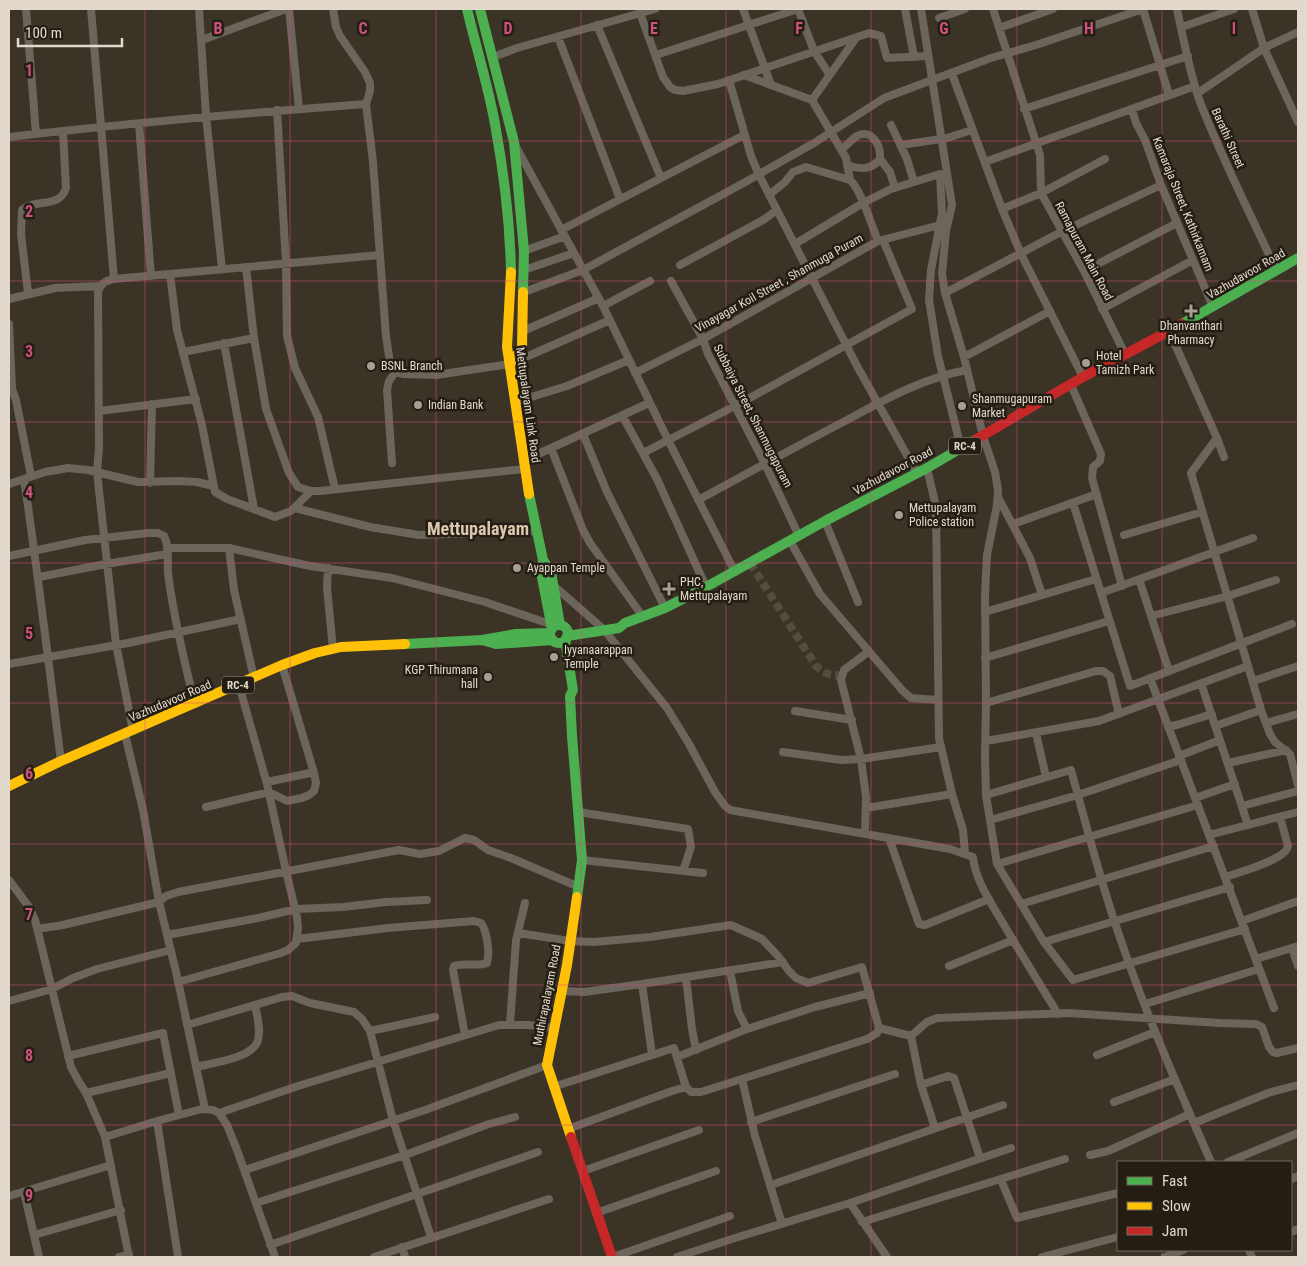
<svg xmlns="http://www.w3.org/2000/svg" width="1307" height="1266" font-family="'Roboto Condensed',sans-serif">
  <rect width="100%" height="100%" fill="#3b3326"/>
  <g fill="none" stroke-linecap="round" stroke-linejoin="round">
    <!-- street-tunnel -->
    <path stroke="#544c3f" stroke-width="8" stroke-dasharray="8 4" stroke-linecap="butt" d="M750 563 816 666C825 674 830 676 842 675"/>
    <!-- street -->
    <path stroke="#6b655c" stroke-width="8" d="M26 9 36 134
      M91 9 114 279
      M199 9 206 116 222 269
      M289 9 299 109
      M333 9 336 27 340 36 365 72 370 83V91L366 104 373 162 386 336 390 363 396 371 403 374 436 375 510 364 610 320
      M743 9 771 85
      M798 9 814 51 829 74
      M905 9 914 57
      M921 9 952 205 946 231 942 274 945 293 964 357 983 436 995 472 998 490 997 505 987 555 985 594 986 703 985 757 986 795 997 864 1044 942 1073 980 1245 929
      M993 9 1040 155 1041 193 1084 271 1125 354
      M1143 9 1169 95
      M1177 9C1183 38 1190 74 1200 102 1222 159 1251 215 1276 270
      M1252 9 1264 48 1298 122
      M640 13 663 77 670 87 675 90 683 91 718 84 869 33 881 36 887 58 928 56
      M939 18 965 9
      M597 25 661 178
      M1182 27 1234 9
      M999 28 1053 9
      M558 37 620 199
      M202 40 286 9
      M656 55 798 9
      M493 57 517 48 655 9
      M952 74 1002 209 1021 254 1083 377
      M744 75 812 100 846 158 850 180
      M729 80 751 156 759 175 857 366 917 473
      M1198 93 1264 48 1298 32
      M812 100 856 38
      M1024 109 1188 56
      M1132 109 1136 123 1145 140 1161 185 1213 307
      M277 110 286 263 287 336 295 368 318 417 335 489
      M139 124 151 276
      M891 125 907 159 914 182
      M9 137C128 123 247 113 366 104
      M515 145 603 306 668 440 735 572
      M901 145 947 138 972 130
      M842 149C847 145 852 139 857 136 873 128 881 147 880 159 871 171 859 169 847 165
      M880 159 890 172 895 188
      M985 162 1195 86
      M769 195 785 182 793 172 806 167 850 180C861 189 872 227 878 241
      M1002 209 1041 193 1105 159
      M561 230 744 135
      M795 244 863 203 891 189 940 174 942 213 931 270 929 300 938 356 961 448
      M524 251 565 236
      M680 265 763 220 777 210
      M246 267 254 338 266 409 289 473 298 487 311 491H320L524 469
      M524 270 574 253
      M1084 271 1177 223
      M170 274 177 330 202 425 215 492 227 499 275 517 291 511 311 491
      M671 281 703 339 708 354 765 464 799 536
      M524 292 583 270 740 185 814 143 884 98 991 58 1036 45 1143 9
      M28 293 21 234 22 210C35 198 60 209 66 188L63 131
      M945 293 1061 232 1161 185
      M9 299 55 288 100 286
      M603 306 650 281
      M1102 309 1193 260
      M9 324 12 387
      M523 331 599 298
      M1169 331 1217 438 1191 473 1261 710 1270 734 1275 742 1290 754 1298 785
      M224 343 254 509
      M183 352 254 338
      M964 357 1050 311
      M635 373 703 339 878 241 940 225
      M9 381 16 400 31 476
      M1071 385 1101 454 1100 461 1093 467 1092 478 1122 586
      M515 402 567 386 629 360
      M99 411 196 399
      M622 415 657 479 706 587
      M583 434 607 492 665 608
      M1217 438 1224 457
      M551 448 583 530 590 543 643 617
      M643 453 735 406 912 309 883 240
      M523 461 649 403
      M392 463 387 390 389 381 396 371
      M927 468 936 507 939 738 952 794 963 830 965 853
      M24 479C38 573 49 667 61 761
      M150 483 152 404
      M9 484 45 472 68 468 88 470 138 482 179 481 197 482 213 486
      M998 497 1030 558 1042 595
      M698 500C748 473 797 446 847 420 886 399 923 378 967 370
      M1073 503 1130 686 1292 624
      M295 508 370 527 419 535 536 531
      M825 521 858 602
      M1013 524 1097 494
      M1124 535 1202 512
      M790 541 820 594 902 690 911 698 938 700
      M167 548H229L310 566 392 578 485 602 550 624
      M229 548 234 590 254 678
      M9 556 85 540 148 533H158L164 536C170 547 167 562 168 574 174 618 184 661 195 704
      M328 568 327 588 333 649
      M39 577 106 564 167 554
      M1139 579 1169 671
      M553 585 601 627
      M1101 593 1253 538
      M985 612 1096 579
      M1151 616 1228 596 1276 580
      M605 631 667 708 689 744 715 792 725 806 730 810 950 849 973 857C975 879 990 901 1001 920 1020 952 1039 983 1058 1014
      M985 658 1109 621
      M9 664 128 643 241 619
      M1150 678 1274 1008
      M1253 681 1298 666
      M1201 683 1248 825
      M986 703 1096 671H1103L1110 676 1119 714
      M795 711 852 720
      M1266 723 1298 714
      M1215 726 1261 710
      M1168 727 1180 724 1212 714
      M133 731 116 644 97 472 99 448 98 292C101 283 105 281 114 279L380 255
      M1036 733 1046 777
      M125 734 143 810 159 902 177 976 205 1109
      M986 741 1099 721 1248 666
      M783 752 841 760 861 759 941 747
      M1179 756 1220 740
      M1228 763 1286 750
      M267 782 310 773
      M986 795 1071 770C1088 832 1104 894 1126 955 1151 1026 1181 1094 1211 1162
      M1195 798 1235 784
      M1242 806 1298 791
      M206 807 269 792 287 801 302 798 309 795 314 791 316 783 314 773 282 665
      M866 808 952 794
      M578 812 688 829 691 847 683 871
      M990 820 1078 795 1181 760
      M865 834 866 797 861 759 841 680 844 670 868 652
      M1209 835 1298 812
      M889 838 919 924 925 925 989 899
      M582 860 703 873
      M997 864 1198 805
      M1226 877C1239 872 1286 860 1288 846L1280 817
      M9 880 29 907 35 920 71 1067 79 1082 86 1093 105 1137 129 1257
      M1021 904 1214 846
      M1242 921 1298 901
      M37 929 63 925 159 902 166 896 178 892 399 850 420 854 439 851 465 838 474 840 488 850 511 858 579 887
      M518 933 570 941 594 942 650 937 731 925 762 939 778 956 789 971 796 978 808 983 862 967 879 1028 877 1033 867 1039 701 1092H691L686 1087 674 1048 553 1087
      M167 935 258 918 296 909 343 907 386 902 427 900
      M297 939 388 928 474 921 481 923C487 931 490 953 487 963 477 967 465 962 454 966L453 970 465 1035
      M1044 942 1230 887
      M1292 948 1298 966
      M1256 959 1298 946
      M949 966 1013 940
      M730 971 738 1011 747 1029
      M686 978 692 1029 696 1050
      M178 982 281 953 288 950 296 943 298 928 297 917 286 871 267 784 239 685
      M642 984 652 1054
      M562 991 584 992 642 984 783 962
      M9 1001 52 989 73 978 97 969 171 950
      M1145 1004 1259 969
      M510 1024 516 940 525 903
      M187 1025 282 997 292 996 310 1003 354 1012 362 1019 370 1031 393 1120 431 1237
      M879 1028 911 1036
      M370 1031 435 1017
      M911 1036 927 1022 937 1018 1069 1013 1219 1023 1256 1024 1262 1027 1269 1047 1273 1052 1277 1053 1298 1048
      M911 1036 921 1085 935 1128
      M1097 1055 1155 1032
      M68 1056 163 1033 179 1115
      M677 1057 747 1029 815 1007 870 993
      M196 1067C212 1063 254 1058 258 1040 261 1029 257 1016 255 1005
      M742 1079 755 1136 782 1224
      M921 1085 948 1076 954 1078 980 1158
      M86 1093 171 1073
      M1114 1102 1175 1079
      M219 1113 298 1086 499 1025H528L554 1028
      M157 1121 178 1257
      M751 1122 895 1074
      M1194 1123 1268 1093 1298 1085
      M568 1129 672 1091 686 1087
      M105 1137 157 1121 202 1109 213 1110 219 1113 227 1125 237 1150 275 1257
      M1090 1155 1108 1151 1190 1114
      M1228 1162 1298 1133
      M245 1170 425 1110 547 1065
      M583 1171 699 1130
      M1291 1179 1298 1176
      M1001 1180 1017 1218 1118 1193
      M771 1185 1003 1105
      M24 1192 39 1257
      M9 1196 111 1165
      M256 1203 405 1155 489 1124 515 1117
      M850 1203 887 1257
      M596 1213 716 1171
      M862 1222 1065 1159
      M1291 1232 1298 1229
      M34 1235 121 1210
      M270 1245 538 1152
      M402 1247 405 1257
      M1249 1250 1252 1257
      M119 1257 129 1254
      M374 1257 549 1199
      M613 1257 730 1216
      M677 1257 735 1238 850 1203 1011 1148
      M1042 1257 1118 1237
      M1165 1257 1183 1250"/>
    <!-- fast -->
    <path stroke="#4caf50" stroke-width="10" d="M467 9C476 47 488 85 495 124 504 173 510 223 511 272
      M480 9 514 142 524 251 523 292
      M1182 324 1298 258
      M529 494 543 560 551 572 560 625
      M543 560 541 572 552 629
      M550 634a9 9 0 1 1 18 0a9 9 0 1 1-18 0Z
      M567 636 619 628 625 623 665 608 706 587 825 521 927 468 975 440
      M482 640 516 634 550 633
      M565 640 573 690 570 696 572 736 582 860 577 897
      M405 644 482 640 496 644 553 640"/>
    <!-- slow -->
    <path stroke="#ffc107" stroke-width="10" d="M511 272 507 347 529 494
      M510 364 522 348 523 292
      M9 786 61 761 282 665 315 653 341 647 405 644
      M571 1137 547 1065 567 965 577 897"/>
    <!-- jam -->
    <path stroke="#c62828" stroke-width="10" d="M975 440 1083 377 1182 324
      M571 1137 612 1257"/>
  </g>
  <!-- grid -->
  <path fill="none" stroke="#cc527d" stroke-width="1" stroke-opacity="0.55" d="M145 9V1257M290 9V1257M436 9V1257M581 9V1257M726 9V1257M871 9V1257M1017 9V1257M1162 9V1162M9 141H1298M9 281H1298M9 422H1298M9 563H1298M9 703H1298M9 844H1298M9 985H1298M9 1125H1298M1162 1250V1257"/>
  <!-- markers -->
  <g fill="#a89e91" stroke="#241d13" stroke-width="2">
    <path d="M1188.5 303.5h5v5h5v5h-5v5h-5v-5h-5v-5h5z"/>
    <circle cx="1086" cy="363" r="5"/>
    <circle cx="371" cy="366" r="5"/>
    <circle cx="418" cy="405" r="5"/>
    <circle cx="962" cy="406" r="5"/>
    <circle cx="899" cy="515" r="5"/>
    <circle cx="517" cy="568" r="5"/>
    <path d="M666.5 581.5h5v5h5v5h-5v5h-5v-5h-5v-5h5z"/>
    <circle cx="554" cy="657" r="5"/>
    <circle cx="488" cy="677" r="5"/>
  </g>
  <g text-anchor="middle" stroke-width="5" stroke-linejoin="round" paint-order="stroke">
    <!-- shield labels -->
    <g fill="#241d13" stroke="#a9a094" stroke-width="1">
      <rect x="949" y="437.5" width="32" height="17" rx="4"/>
      <rect x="222" y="676.5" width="32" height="17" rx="4"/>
    </g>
    <g font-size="11" font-weight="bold" fill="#e2d8cb">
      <text x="965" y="450">RC-4</text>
      <text x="238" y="689">RC-4</text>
    </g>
    <!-- street labels -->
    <g font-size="12" fill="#e2d8cb" stroke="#241d13">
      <text transform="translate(1228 138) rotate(66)" y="4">Barathi Street</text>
      <text transform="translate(1183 204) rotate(68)" y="4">Kamaraja Street, Kathirkamam</text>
      <text transform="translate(1084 251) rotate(62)" y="4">Ramapuram Main Road</text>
      <text transform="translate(1246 274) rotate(-30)" y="4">Vazhudavoor Road</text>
      <text transform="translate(779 283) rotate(-29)" y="4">Vinayagar Koil Street , Shanmuga Puram</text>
      <text transform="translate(528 405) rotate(82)" y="4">Mettupalayam Link Road</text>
      <text transform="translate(753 416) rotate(63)" y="4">Subbaiya Street, Shanmugapuram</text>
      <text transform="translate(893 471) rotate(-28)" y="4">Vazhudavoor Road</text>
      <text transform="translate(170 701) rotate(-23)" y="4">Vazhudavoor Road</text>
      <text transform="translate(547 995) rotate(-79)" y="4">Muthirapalayam Road</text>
    </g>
    <!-- poi labels -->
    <g font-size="12" fill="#e2d8cb" stroke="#241d13" text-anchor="start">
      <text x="1191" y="330" text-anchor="middle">Dhanvanthari<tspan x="1191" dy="14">Pharmacy</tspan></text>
      <text x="1096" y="360">Hotel<tspan x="1096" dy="14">Tamizh Park</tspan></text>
      <text x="381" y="370">BSNL Branch</text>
      <text x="972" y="403">Shanmugapuram<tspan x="972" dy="14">Market</tspan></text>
      <text x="428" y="409">Indian Bank</text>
      <text x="909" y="512">Mettupalayam<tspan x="909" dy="14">Police station</tspan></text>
      <text x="527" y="572">Ayappan Temple</text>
      <text x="680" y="586">PHC,<tspan x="680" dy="14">Mettupalayam</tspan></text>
      <text x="564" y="654">Iyyanaarappan<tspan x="564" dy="14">Temple</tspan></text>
      <text x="478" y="674" text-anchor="end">KGP Thirumana<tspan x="478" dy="14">hall</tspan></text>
    </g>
    <!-- district labels -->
    <g font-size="18" font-weight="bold" fill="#dac7ac" stroke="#241d13">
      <text x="478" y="535">Mettupalayam</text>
    </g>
  </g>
  <g font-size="16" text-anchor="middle" font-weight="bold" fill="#cc527d" stroke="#241d13" stroke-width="5" stroke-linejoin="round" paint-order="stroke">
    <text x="218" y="34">B</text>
    <text x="363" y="34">C</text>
    <text x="508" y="34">D</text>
    <text x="654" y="34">E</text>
    <text x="799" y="34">F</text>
    <text x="944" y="34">G</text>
    <text x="1089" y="34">H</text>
    <text x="1234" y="34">I</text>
    <text x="29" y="76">1</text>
    <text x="29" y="217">2</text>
    <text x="29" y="357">3</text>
    <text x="29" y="498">4</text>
    <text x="29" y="639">5</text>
    <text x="29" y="779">6</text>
    <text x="29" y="920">7</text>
    <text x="29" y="1061">8</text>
    <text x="29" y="1201">9</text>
  </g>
  <!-- border -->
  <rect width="1307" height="1266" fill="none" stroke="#e2d8cb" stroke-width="20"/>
  <!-- legend -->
  <rect x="1117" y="1161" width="175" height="90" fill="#241d13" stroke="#70685d"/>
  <rect x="1127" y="1177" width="25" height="8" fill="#4caf50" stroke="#70685d"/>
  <text x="1162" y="1186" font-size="15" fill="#e2d8cb">Fast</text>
  <rect x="1127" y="1202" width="25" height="8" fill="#ffc107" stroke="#70685d"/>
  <text x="1162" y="1211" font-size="15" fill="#e2d8cb">Slow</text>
  <rect x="1127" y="1227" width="25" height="8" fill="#c62828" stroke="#70685d"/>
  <text x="1162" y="1236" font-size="15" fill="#e2d8cb">Jam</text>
  <!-- scale -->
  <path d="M18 38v8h104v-8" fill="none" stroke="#e2d8cb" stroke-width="2.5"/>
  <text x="25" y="38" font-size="15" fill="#e2d8cb" stroke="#241d13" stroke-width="4" paint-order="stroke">100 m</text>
</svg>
